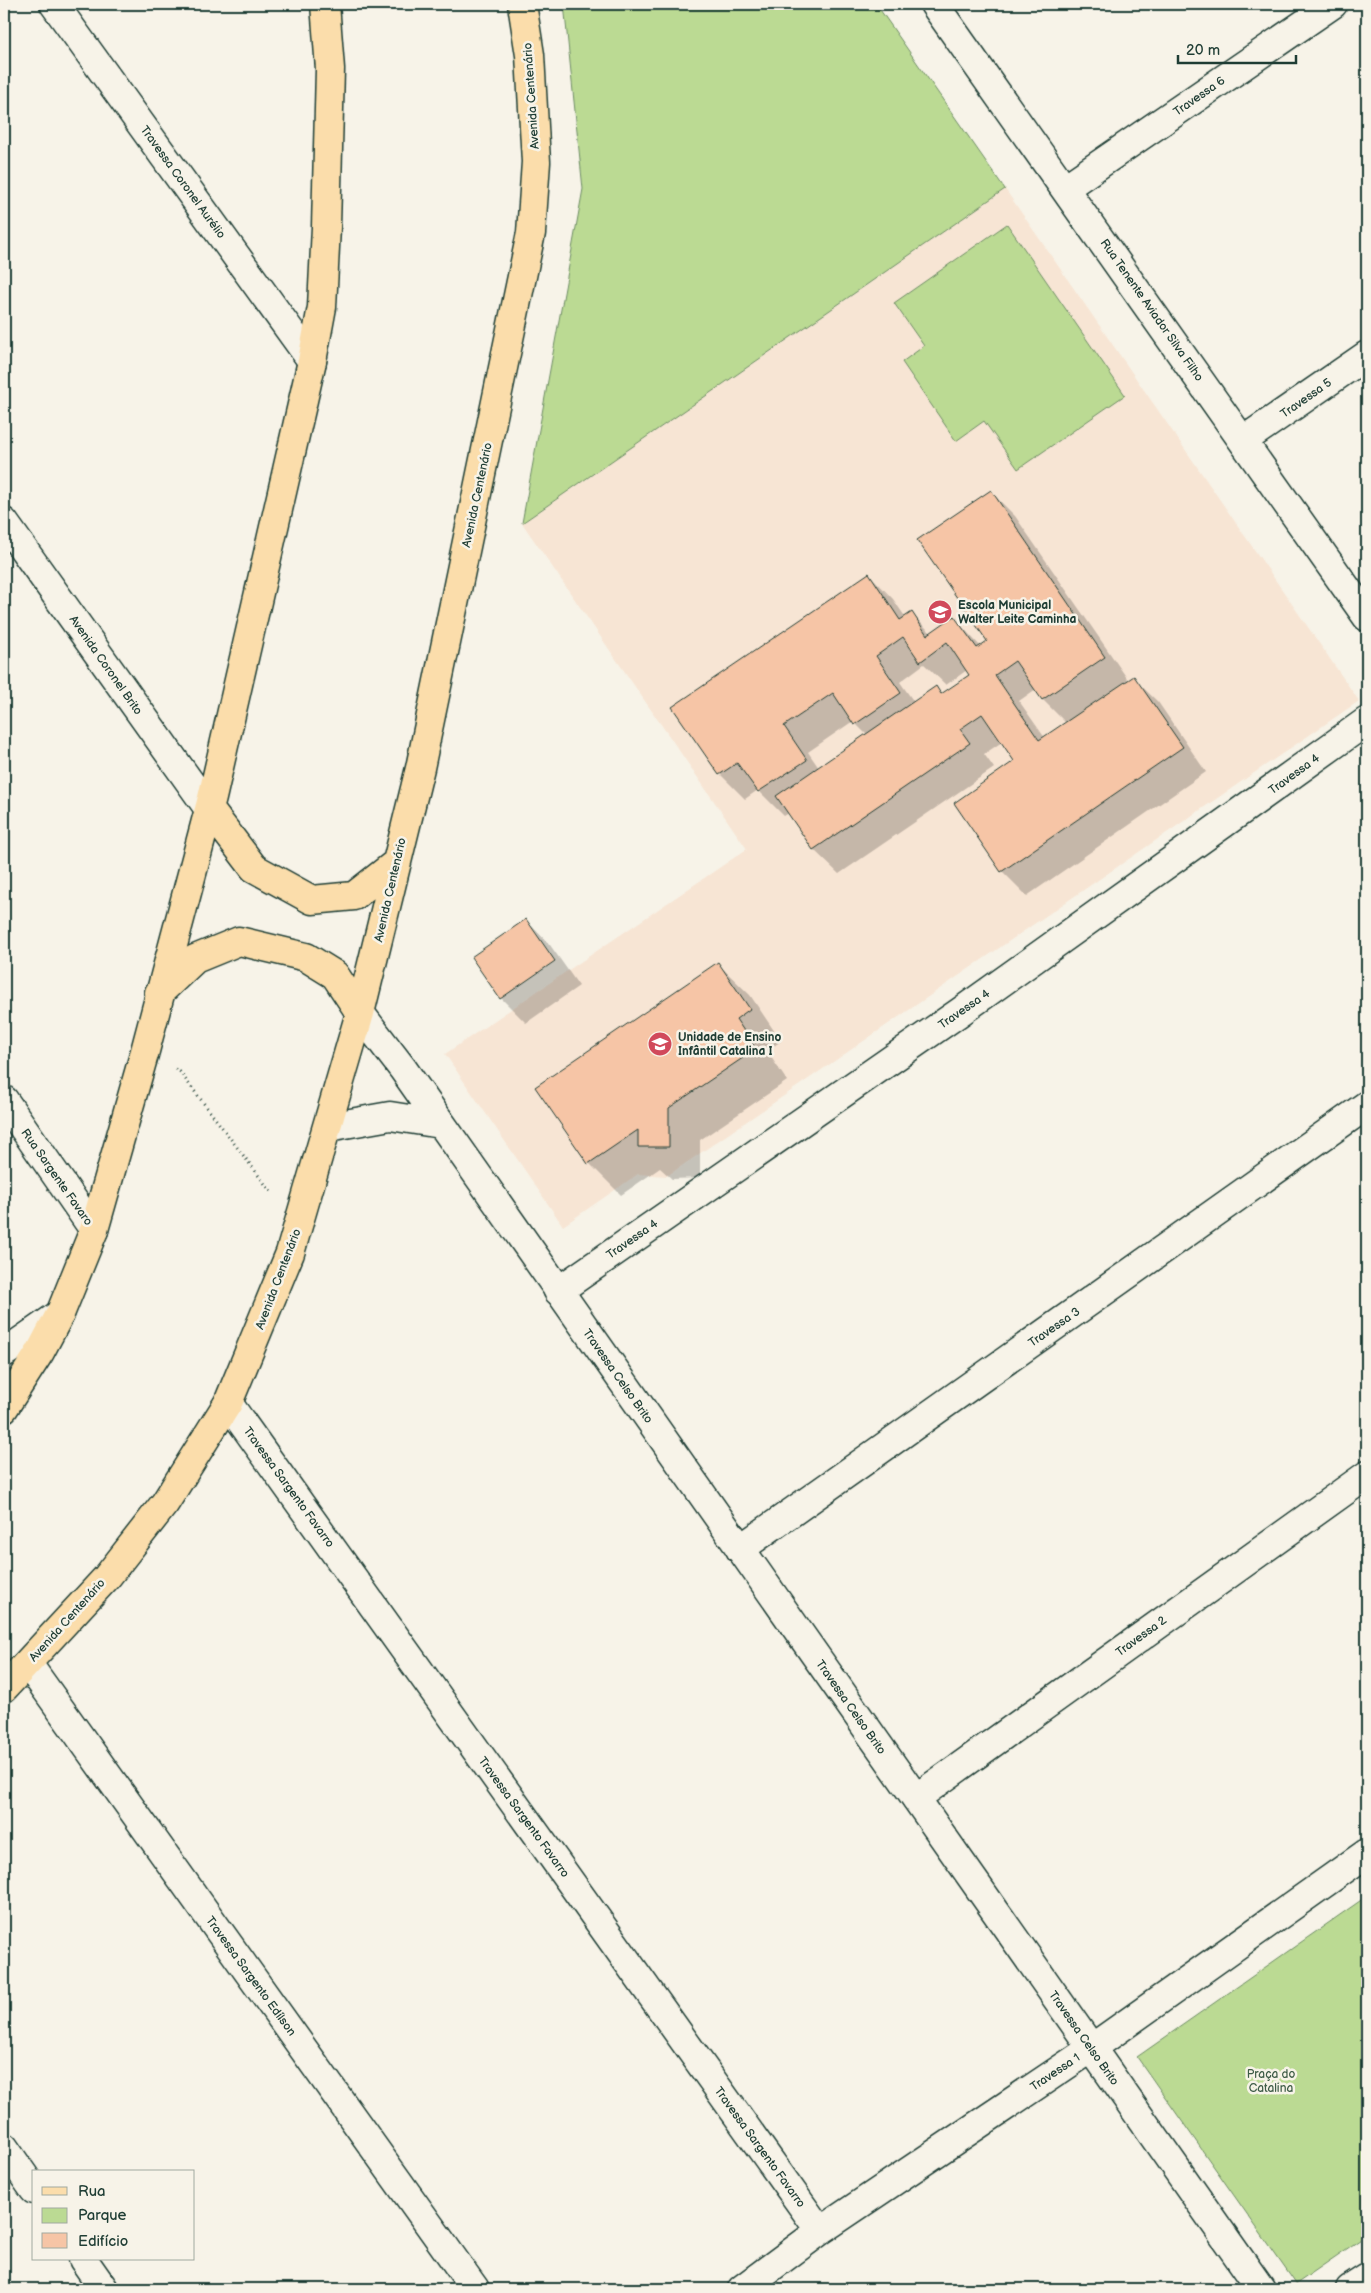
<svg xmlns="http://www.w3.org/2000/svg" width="1371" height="2293" font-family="'Balsamiq Sans',sans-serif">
  <rect width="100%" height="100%" fill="#f7f3e8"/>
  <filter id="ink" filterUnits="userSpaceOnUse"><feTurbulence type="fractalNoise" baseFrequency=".02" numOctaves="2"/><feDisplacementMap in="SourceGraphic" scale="10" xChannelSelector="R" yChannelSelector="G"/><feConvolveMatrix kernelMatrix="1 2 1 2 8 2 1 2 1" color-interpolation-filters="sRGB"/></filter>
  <g filter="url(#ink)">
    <!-- built -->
    <path fill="#f7e5d4" d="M1005 189 1359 701 667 1176 638 1174 563 1226 445 1054 747 849 522 523Z"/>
    <!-- green -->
    <path fill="#bbda93" stroke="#6d8c64" d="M564 4H876L1005 189 522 523 583 189Z
      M1007 224 1125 395 1018 469 984 421 956 441 902 362 924 346 894 303Z
      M1367 1896V2235L1296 2284 1137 2057Z"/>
    <!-- shadow -->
    <path fill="#0003" fill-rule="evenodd" d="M990 491 1015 516 1129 681 1133 678 1158 702 1206 772 1027 896 1002 871 956 804 1016 762 1002 742 984 754 994 768 839 874 814 850 789 813 784 816 758 790 745 799 720 774 869 574 893 599 906 618 912 614 931 633 954 618 981 647 989 642ZM924 664 946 685 967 670 971 675 943 695 936 688 914 702 900 682ZM1036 689 1043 700 1066 723 1045 738 1019 701ZM853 721 867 735 819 768 808 752Z
      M526 920 550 945 579 986 526 1023 501 998Z
      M718 964 750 995 781 1041 767 1051 787 1081 700 1140V1178L672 1179 660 1168 621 1195 589 1163Z"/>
    <!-- building -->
    <path fill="#f6c5a6" stroke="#1f3d34" d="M991 490 1105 657 1042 700 1015 661 995 675 1039 740 1134 676 1183 747 1001 872 954 803 1014 761 982 714 960 729 970 743 813 850 776 796 936 686 941 694 969 675 947 642 920 662 903 637 876 656 901 693 854 725 833 693 784 726 807 760 758 792 737 763 719 775 672 707 869 573 900 620 912 612 927 635 954 616 977 648 987 641 917 540Z
      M526 919 555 961 500 999 471 957Z
      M718 962 750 1009 736 1019 756 1049 669 1108V1147H638V1130L588 1164 535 1087Z"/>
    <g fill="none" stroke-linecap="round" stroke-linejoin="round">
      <defs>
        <path id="street" d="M54 4 312 361
          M934 4 1367 617
          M1065 188 1333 4
          M1244 440 1367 355
          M4 522 209 809
          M4 1100 94 1230
          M558 1291 960 1012 1367 721
          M4 1353 60 1314
          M228 1403 820 2231
          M740 1549 1367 1105
          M28 1664 475 2289
          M916 1798 1367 1475
          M4 2147 34 2190
          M83 2259 104 2289
          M742 2289 820 2231 1092 2048 1367 1853"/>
        <path id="secondary" d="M360 1013 403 1069 1261 2289
          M328 1127 390 1116 441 1124
          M1350 2289 1367 2278"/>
        <path id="primary" d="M209 809 254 868 312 900 354 896 396 863
          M159 993 195 959 239 941 306 957 335 975 360 1013
          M4 1408 40 1352 60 1314 94 1230 145 1051 212 798 312 361 322 307 326 227 330 69 325 4
          M4 1688 107 1577 165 1503 228 1403 290 1253 360 1013 420 768 531 233 536 162 530 55 522 4"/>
      </defs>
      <!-- street casing -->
      <use href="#street" stroke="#1f3d34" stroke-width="31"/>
      <!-- secondary casing -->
      <use href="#secondary" stroke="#1f3d34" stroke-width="31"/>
      <!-- primary casing -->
      <use href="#primary" stroke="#1f3d34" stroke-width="31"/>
      <!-- path -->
      <path stroke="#1f3d34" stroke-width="3" stroke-dasharray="1 4" stroke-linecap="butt" d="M175 1069 180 1072 271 1192"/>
      <!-- street -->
      <use href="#street" stroke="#f7f3e8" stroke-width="28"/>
      <!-- secondary -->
      <use href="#secondary" stroke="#f7f3e8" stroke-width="28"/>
      <!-- primary -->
      <use href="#primary" stroke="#fbddab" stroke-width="28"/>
    </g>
  </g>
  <!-- icons -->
  <defs>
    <symbol id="school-disc" viewBox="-11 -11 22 22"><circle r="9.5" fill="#d1495b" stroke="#f7f3e8"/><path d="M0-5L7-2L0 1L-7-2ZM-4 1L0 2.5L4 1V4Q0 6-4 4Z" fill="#fff"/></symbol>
  </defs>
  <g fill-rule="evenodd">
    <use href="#school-disc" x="926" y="598" width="28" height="28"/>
    <use href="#school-disc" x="646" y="1030" width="28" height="28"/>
  </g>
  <g text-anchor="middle" stroke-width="5" stroke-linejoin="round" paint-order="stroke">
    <!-- street labels -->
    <g font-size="12" fill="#1f3d34" stroke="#f7f3e8">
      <text transform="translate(531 96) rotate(-94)" y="4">Avenida Centenário</text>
      <text transform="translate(1199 96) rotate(-35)" y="4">Travessa 6</text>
      <text transform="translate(183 182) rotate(54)" y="4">Travessa Coronel Aurélio</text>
      <text transform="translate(1152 310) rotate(55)" y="4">Rua Tenente Aviador Silva Filho</text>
      <text transform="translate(1306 398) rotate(-35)" y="4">Travessa 5</text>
      <text transform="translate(477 495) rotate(-78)" y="4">Avenida Centenário</text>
      <text transform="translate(106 665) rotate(55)" y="4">Avenida Coronel Brito</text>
      <text transform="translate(1294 774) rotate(-36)" y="4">Travessa 4</text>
      <text transform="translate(390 890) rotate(-77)" y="4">Avenida Centenário</text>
      <text transform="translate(964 1009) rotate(-35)" y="4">Travessa 4</text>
      <text transform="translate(57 1177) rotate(55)" y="4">Rua Sargente Favaro</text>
      <text transform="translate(632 1239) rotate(-35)" y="4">Travessa 4</text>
      <text transform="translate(278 1279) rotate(-69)" y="4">Avenida Centenário</text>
      <text transform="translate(1054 1327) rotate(-35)" y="4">Travessa 3</text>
      <text transform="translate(618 1376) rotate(55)" y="4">Travessa Celso Brito</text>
      <text transform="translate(289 1487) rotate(54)" y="4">Travessa Sargento Favarro</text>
      <text transform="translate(67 1620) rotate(-48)" y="4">Avenida Centenário</text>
      <text transform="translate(1141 1636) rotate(-36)" y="4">Travessa 2</text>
      <text transform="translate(851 1707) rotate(55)" y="4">Travessa Celso Brito</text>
      <text transform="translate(524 1817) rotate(54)" y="4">Travessa Sargento Favarro</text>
      <text transform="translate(251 1976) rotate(54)" y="4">Travessa Sargento Edílson</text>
      <text transform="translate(1084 2038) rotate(55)" y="4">Travessa Celso Brito</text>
      <text transform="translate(1055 2072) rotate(-34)" y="4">Travessa 1</text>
      <text transform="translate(760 2147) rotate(54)" y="4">Travessa Sargento Favarro</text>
    </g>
    <!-- poi labels -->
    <g font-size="12" font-weight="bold" fill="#1f3d34" stroke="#f7f3e8" text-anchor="start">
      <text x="958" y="609">Escola Municipal<tspan x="958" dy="14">Walter Leite Caminha</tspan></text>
      <text x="678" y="1041">Unidade de Ensino<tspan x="678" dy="14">Infântil Catalina I</tspan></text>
    </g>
    <!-- park labels -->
    <g font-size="12" fill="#3e5c47" stroke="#f7f3e8">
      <text x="1271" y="2078">Praça do<tspan x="1271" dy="14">Catalina</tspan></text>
    </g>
  </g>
  <!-- margin -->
  <rect width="1371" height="2293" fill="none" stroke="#f7f3e8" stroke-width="20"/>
  <rect x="10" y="10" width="1351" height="2273" fill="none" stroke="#1f3d34" stroke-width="2" filter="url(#ink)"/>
  <!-- legend -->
  <rect x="32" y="2170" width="162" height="90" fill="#f7f3e8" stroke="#a1aaa0"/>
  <rect x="42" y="2187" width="25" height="8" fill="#fbddab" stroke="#a1aaa0"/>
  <text x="78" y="2196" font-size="15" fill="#1f3d34">Rua</text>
  <rect x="42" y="2208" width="25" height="15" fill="#bbda93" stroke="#a1aaa0"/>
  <text x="78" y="2220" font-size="15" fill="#1f3d34">Parque</text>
  <rect x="42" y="2233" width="25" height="15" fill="#f6c5a6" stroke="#a1aaa0"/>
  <text x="78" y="2246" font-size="15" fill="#1f3d34">Edifício</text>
  <!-- scale -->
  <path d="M1178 55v8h118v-8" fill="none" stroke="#1f3d34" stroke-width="2.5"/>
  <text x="1186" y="55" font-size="15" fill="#1f3d34" stroke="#f7f3e8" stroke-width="4" paint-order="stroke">20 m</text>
</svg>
